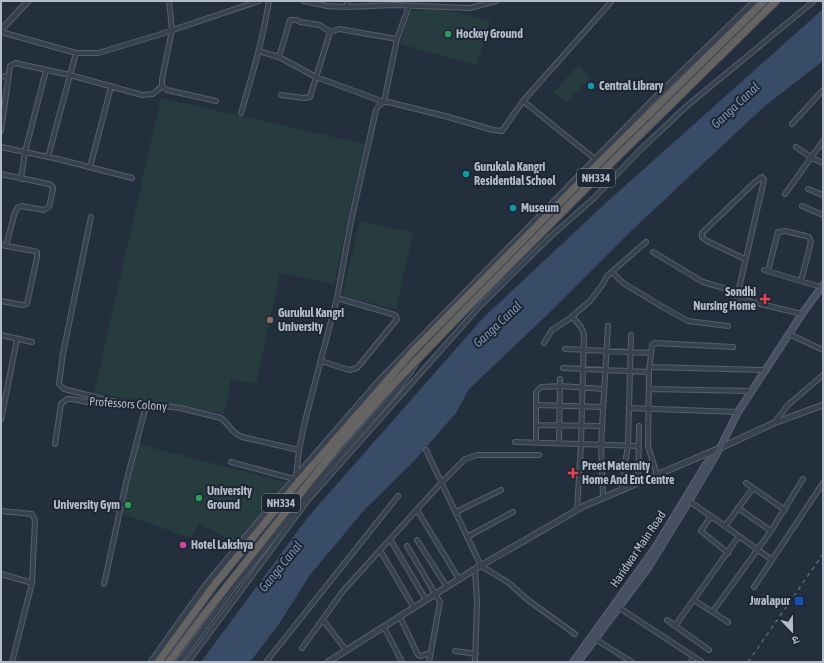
<svg xmlns="http://www.w3.org/2000/svg" width="824" height="663" font-family="'Asap Condensed','Noto Sans Devanagari',sans-serif">
  <rect width="100%" height="100%" fill="#242f3e"/>
  <!-- green -->
  <path fill="#263c3f" d="M428 9 455 12 490 21 477 65 400 44 410 12 418 10Z
    M579 65 591 77 566 103 554 92Z
    M161 98 364 144 334 284 280 273 256 384 231 379 224 414 94 393Z
    M360 221 413 233 396 309 342 296Z
    M138 444 288 483 237 544 199 523 191 538 119 513Z"/>
  <!-- water -->
  <path fill="#394c67" d="M823 9V61L766 105 632 230 545 317 469 389 456 413 414 461 365 509 310 575 279 624 250 662H201L308 517 484 317 608 201Z"/>
  <g fill="none" stroke-linecap="round" stroke-linejoin="round">
    <defs>
      <path id="minor" d="M169 1 172 30 162 79V86L167 90 216 101
        M304 1 327 6 346 7 395 5 470 8 496 1
        M346 7 348 1
        M1 32 76 53H98L158 35 259 1
        M259 50 262 52 279 57 316 77 384 102 397 39 409 6
        M279 57 290 20H297L300 22 320 25 330 32 339 29 397 39
        M1 76 8 77
        M281 95 304 98 310 97 330 32
        M523 101 595 159
        M241 113C252 76 263 39 269 1
        M792 124 823 90
        M1 131 10 66 15 63 70 75 142 95 153 94 162 86
        M1 147 58 159 132 178
        M796 147 812 158 823 163
        M48 157 76 53
        M90 167 111 87
        M1 174 49 184 53 187V189L49 207 44 210 21 206 18 207 15 212 6 246
        M21 179 25 152 46 70
        M808 189 823 195
        M785 194 823 141
        M802 206 823 215
        M91 217 63 353 59 384 64 389 111 401
        M1 245 34 251 37 252V257L27 304 22 305 1 301
        M653 252 703 282 737 292
        M745 259 707 241 702 237V233L755 182 762 177 764 180 737 297 740 299 802 314
        M764 270 821 287
        M768 271 778 232 785 231 806 236 809 237 811 242 801 281
        M612 272 623 283 661 306 688 321 728 326
        M572 316 581 327 584 334 581 444 577 510
        M789 334 823 350
        M1 335 32 342
        M544 343 552 330 569 319 590 301 603 284 607 276 646 242
        M565 349 651 353
        M321 361 349 370 357 368 397 319 396 316 392 314 337 298
        M649 367 766 370
        M563 368 649 372
        M649 389 752 391
        M536 405 603 407
        M629 408 738 412
        M1 420 17 339
        M774 423 788 405 823 375
        M536 425 602 426
        M515 442 639 446
        M536 443V392L541 387 560 386 604 389
        M559 443 560 379
        M55 444 61 404 67 399H71L100 404 112 401 146 406H164L180 408 221 418C229 424 231 433 242 437L299 450
        M426 450 481 566 509 583 528 600 575 634
        M231 462 294 479
        M657 475 648 446 649 372 652 345 655 343 733 347
        M296 476 299 450 305 421 337 298 351 221 376 110C379 104 382 102 388 102L445 116 493 130 502 131 523 101 611 2
        M638 483 639 426
        M746 483 785 510
        M621 491 628 445 631 335
        M603 497 601 444 608 326
        M689 501 725 526 772 560
        M84 503 119 509
        M738 508 771 531
        M417 510 459 579
        M1 511 32 514 35 520 32 583 12 662
        M456 512 501 490
        M711 516 701 531 728 553
        M725 526 753 488
        M467 537 513 512
        M390 539 426 600
        M417 540 447 587
        M407 546 440 602 429 662
        M380 550 414 608
        M475 569 477 603 475 662
        M1 574 32 583
        M104 584 126 483 146 406
        M754 587 823 483
        M694 600 728 622
        M618 607 702 662
        M713 611 771 531 803 479
        M400 617 418 655 420 656 431 653
        M323 620 346 650
        M667 620 709 650
        M675 626 739 536
        M384 627 402 662
        M595 639 632 662
        M302 648 343 591 441 483 465 459 477 455H539
        M455 651 476 654
        M188 662 308 500 480 306 551 236 594 198 640 150 688 105 814 1
        M266 662 398 496
        M690 662 694 657"/>
      <path id="tertiary" d="M1 30 28 1
        M151 662 206 585 294 479 379 381 656 97 755 1
        M179 662 233 588 320 479 395 393 415 365
        M328 662 475 569 584 506 720 448 774 423 823 405"/>
      <path id="secondary" d="M573 662 655 548 706 464 711 459
        M578 662 648 568 689 501 720 448 738 412 802 314 823 285"/>
      <path id="trunk" d="M158 662 215 584 298 482 413 351 599 163 764 1
        M169 662 201 619 303 490 339 445 387 391 467 308 605 169 776 1"/>
    </defs>
    <!-- minor casing -->
    <use href="#minor" stroke="#565f6c" stroke-width="6"/>
    <!-- tertiary casing -->
    <use href="#tertiary" stroke="#565f6c" stroke-width="7"/>
    <!-- secondary casing -->
    <use href="#secondary" stroke="#565f6c" stroke-width="8"/>
    <!-- trunk casing -->
    <use href="#trunk" stroke="#434c59" stroke-width="9"/>
    <!-- minor -->
    <use href="#minor" stroke="#38414e" stroke-width="4"/>
    <!-- tertiary -->
    <use href="#tertiary" stroke="#38414e" stroke-width="5"/>
    <!-- secondary -->
    <use href="#secondary" stroke="#465061" stroke-width="5.5"/>
    <!-- trunk -->
    <use href="#trunk" stroke="#656462" stroke-width="7"/>
    <!-- rail -->
    <path stroke="#5a6575" stroke-width="1.5" stroke-dasharray="4 4" stroke-linecap="butt" d="M748 662 823 554"/>
  </g>
  <!-- markers -->
  <g fill="#2e9e5b" stroke="#1d2633" stroke-width="1.5">
    <circle cx="448" cy="34" r="4"/>
    <circle cx="199" cy="498" r="4"/>
    <circle cx="128" cy="505" r="4"/>
  </g>
  <g fill="#0f9aa8" stroke="#1d2633" stroke-width="1.5">
    <circle cx="591" cy="86" r="4"/>
    <circle cx="466" cy="174" r="4"/>
    <circle cx="513" cy="208" r="4"/>
  </g>
  <g fill="#e0444e" stroke="#1d2633" stroke-width="1.5">
    <path d="M763 293h4v4h4v4h-4v4h-4v-4h-4v-4h4z"/>
    <path d="M571 467h4v4h4v4h-4v4h-4v-4h-4v-4h4z"/>
  </g>
  <circle fill="#8d6e63" stroke="#1d2633" stroke-width="1.5" cx="270" cy="320" r="4"/>
  <circle fill="#d1479c" stroke="#1d2633" stroke-width="1.5" cx="183" cy="545" r="4"/>
  <rect fill="#1a4fb4" stroke="#1d2633" stroke-width="1.5" x="794" y="596" width="10" height="10" rx="2"/>
  <g text-anchor="middle" stroke-width="4" stroke-linejoin="round" paint-order="stroke">
    <!-- shield labels -->
    <g fill="#1d2633" stroke="#878f9c" stroke-width="1">
      <rect x="577" y="169" width="38" height="18" rx="3"/>
      <rect x="262" y="494" width="38" height="18" rx="3"/>
    </g>
    <g font-size="11" font-weight="bold" fill="#b4bcc9">
      <text x="596" y="182">NH334</text>
      <text x="281" y="507">NH334</text>
    </g>
    <!-- poi labels -->
    <g font-size="12" font-weight="bold" fill="#b4bcc9" stroke="#1d2633" text-anchor="start">
      <text x="456" y="38">Hockey Ground</text>
      <text x="599" y="90">Central Library</text>
      <text x="474" y="171">Gurukala Kangri<tspan x="474" dy="14">Residential School</tspan></text>
      <text x="521" y="212">Museum</text>
      <text x="756" y="296" text-anchor="end">Sondhi<tspan x="756" dy="14">Nursing Home</tspan></text>
      <text x="278" y="317">Gurukul Kangri<tspan x="278" dy="14">University</tspan></text>
      <text x="582" y="470">Preet Maternity<tspan x="582" dy="14">Home And Ent Centre</tspan></text>
      <text x="207" y="495">University<tspan x="207" dy="14">Ground</tspan></text>
      <text x="120" y="509" text-anchor="end">University Gym</text>
      <text x="191" y="549">Hotel Lakshya</text>
      <text x="790" y="605" text-anchor="end">Jwalapur</text>
    </g>
    <!-- street labels -->
    <g font-size="12" fill="#b4bcc9" stroke="#1d2633">
      <text transform="translate(128 404) rotate(4)" y="4">Professors Colony</text>
      <text transform="translate(638 549) rotate(-56)" y="4">Haridwar Main Road</text>
    </g>
    <!-- water labels -->
    <g font-size="13" font-style="italic" fill="#7c92b1" stroke="#1d2633">
      <text transform="translate(735 105) rotate(-43)" y="5">Ganga Canal</text>
      <text transform="translate(497 324) rotate(-43)" y="5">Ganga Canal</text>
      <text transform="translate(280 566) rotate(-51)" y="5">Ganga Canal</text>
    </g>
  </g>
  <!-- border -->
  <rect width="824" height="663" fill="none" stroke="#b4bcc9" stroke-width="4"/>
  <!-- north arrow -->
  <g transform="translate(792 631) rotate(158)" stroke="#1d2633" stroke-width="3" paint-order="stroke">
  <path d="M0-3L7 15L0 10L-7 15Z" fill="#b4bcc9"/>
  <text y="-6" font-size="11" font-weight="bold" text-anchor="middle" fill="#b4bcc9">उ</text>
  </g>
</svg>
